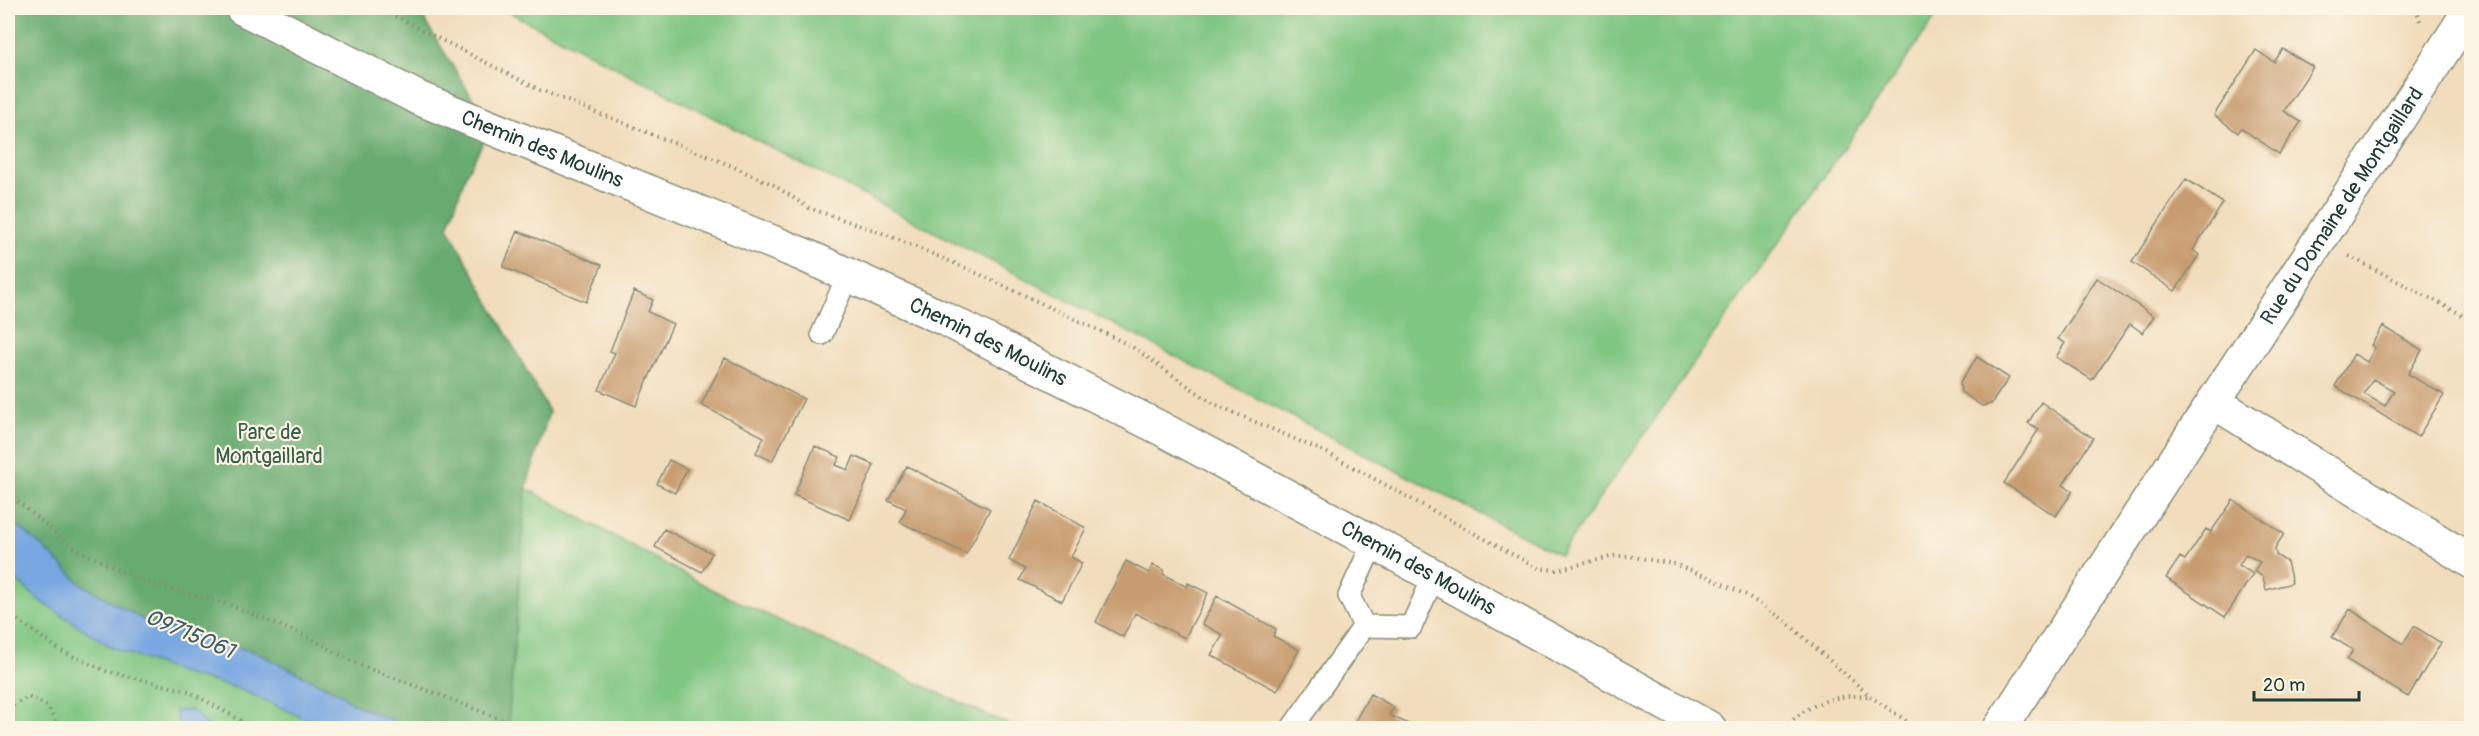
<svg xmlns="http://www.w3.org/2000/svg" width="2479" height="736" font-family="Pangolin,sans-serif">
  <rect width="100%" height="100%" fill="#fcf5e5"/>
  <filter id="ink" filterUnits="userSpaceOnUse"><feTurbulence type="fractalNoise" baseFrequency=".0167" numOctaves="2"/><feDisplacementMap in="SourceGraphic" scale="12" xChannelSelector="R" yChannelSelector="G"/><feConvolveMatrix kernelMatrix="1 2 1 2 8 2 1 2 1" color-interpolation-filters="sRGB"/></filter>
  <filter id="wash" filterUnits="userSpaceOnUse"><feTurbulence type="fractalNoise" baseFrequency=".008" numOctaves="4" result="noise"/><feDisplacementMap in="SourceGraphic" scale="24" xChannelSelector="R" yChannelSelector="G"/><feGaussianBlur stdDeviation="1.35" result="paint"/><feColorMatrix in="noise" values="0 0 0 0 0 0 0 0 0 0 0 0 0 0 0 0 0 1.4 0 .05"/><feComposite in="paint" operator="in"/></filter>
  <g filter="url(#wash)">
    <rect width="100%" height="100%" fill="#f1ddbc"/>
    <!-- green -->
    <path fill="#7fc682" stroke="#4f825b" stroke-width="1.5" d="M8 8 491 128 466 174 448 227 549 412 526 488 715 591 1016 728H8Z
      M501 8H1942L1560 555Z"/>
    <!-- forest -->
    <path fill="#67ab70" stroke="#437452" stroke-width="1.5" d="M8 8H417L491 128 466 174 448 227 549 412 526 488 508 728H411L351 703 343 695 255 652 147 622 81 584 44 548 8 518Z"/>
    <!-- water -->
    <path fill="#78a7e1" stroke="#4c728a" stroke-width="1.5" d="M8 518 44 548 81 584 147 622 255 652 343 695 351 703 411 728H326L237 688 184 674 111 647 39 600 8 573Z
      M192 710 210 728H185L178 722 175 711Z"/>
    <g id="blocks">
      <!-- building -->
      <path fill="#c79c70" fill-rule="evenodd" d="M2283 49 2313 67 2284 111 2301 122 2279 154 2241 128 2238 133 2214 115 2256 50 2274 62Z
        M2186 179 2223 203 2193 250 2199 255 2175 291 2132 262Z
        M518 231 602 265 586 302 503 267Z
        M2097 278 2154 316 2143 333 2130 324 2092 380 2056 357 2065 343 2058 339Z
        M634 291 653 300 648 312 673 324 636 406 599 390 615 353 610 351Z
        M2383 326 2422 350 2408 374 2444 395 2418 437 2335 386 2354 354 2367 362 2375 348 2371 345ZM2373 379 2394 391 2385 406 2364 394Z
        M1977 357 2009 378 1991 404 1982 406 1961 392 1960 382Z
        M725 358 804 399 772 461 756 453 764 437 701 405Z
        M2041 402 2093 438 2063 485 2073 491 2056 516 2004 483 2039 429 2028 423Z
        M815 446 840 457 836 465 848 470 854 456 874 465 850 520 794 495Z
        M669 460 687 469 675 493 657 484Z
        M907 466 990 509 966 554 900 522 906 509 888 500Z
        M2233 500 2284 534 2275 548 2276 555 2287 562 2292 583 2266 590 2263 577 2254 571 2260 562 2246 554 2239 565 2253 574 2225 617 2166 578 2180 557 2185 560 2206 529 2211 532Z
        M1038 501 1086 528 1071 557 1082 563 1062 601 1020 580 1025 569 1009 560Z
        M664 529 712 553 702 572 655 547Z
        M1126 561 1149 573 1153 565 1164 570 1163 574 1187 587 1188 583 1208 593 1185 638 1135 613 1123 637 1096 622Z
        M1217 596 1276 629 1273 636 1299 650 1277 691 1211 655 1223 635 1202 624Z
        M2350 609 2403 644 2414 626 2441 643 2408 697 2347 660 2353 650 2332 637Z
        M1370 694 1394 707 1389 715 1417 728 1352 727Z
        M1422 722 1434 728H1418Z"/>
    </g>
  </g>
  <g filter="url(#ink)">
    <use href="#blocks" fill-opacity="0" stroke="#888d78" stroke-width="1.5"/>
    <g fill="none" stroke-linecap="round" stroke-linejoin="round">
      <defs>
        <path id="service" d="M822 334 848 275
          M1373 543 1349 596 1364 626 1411 627 1434 576
          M1292 728 1364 626"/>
        <g id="minor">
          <path id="s1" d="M242 8 418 98 804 255 945 319 1160 428 1400 557 1709 728"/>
          <path d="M2214 402 2472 562"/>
          <path id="s2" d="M2000 728 2470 10"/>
        </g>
      </defs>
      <!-- service casing -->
      <use href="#service" stroke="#888d78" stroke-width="24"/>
      <!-- minor casing -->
      <use href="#minor" stroke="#888d78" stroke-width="36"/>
      <!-- path -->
      <path stroke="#888d78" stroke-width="4" stroke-dasharray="1.5 4.5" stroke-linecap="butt" d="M379 8 540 90 727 164 772 184 809 208 885 234 968 269 1096 329 1131 346 1214 404 1327 453 1538 568 1556 570 1615 556H1628L1674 564 1710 578 1746 595 1783 619 1871 697 1917 728
        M2416 8 2421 23
        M2349 256 2472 320
        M8 494 76 549 144 582 227 604 306 636 357 664 445 697 522 728
        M8 613 61 651 106 671 188 691 254 728
        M8 708 28 697 47 706 58 725 57 728
        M1785 728C1805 704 1840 692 1871 697"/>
      <!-- service -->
      <use href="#service" stroke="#fff" stroke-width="21"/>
      <!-- minor -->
      <use href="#minor" stroke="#fff" stroke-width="33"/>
    </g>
  </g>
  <g text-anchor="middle" stroke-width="4.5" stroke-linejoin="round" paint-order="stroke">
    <!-- street labels -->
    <g font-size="21" fill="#1f3d34" stroke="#fcf5e5">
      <text dy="7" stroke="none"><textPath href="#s1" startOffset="332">Chemin des Moulins</textPath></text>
      <text dy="7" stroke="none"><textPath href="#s2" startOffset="624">Rue du Domaine de Montgaillard</textPath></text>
      <text dy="7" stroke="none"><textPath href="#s1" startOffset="818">Chemin des Moulins</textPath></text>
      <text dy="7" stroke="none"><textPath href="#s1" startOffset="1304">Chemin des Moulins</textPath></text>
    </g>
    <!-- park labels -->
    <g font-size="21" fill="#375f48" stroke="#fcf5e5">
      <text x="269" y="439">Parc de<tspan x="269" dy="24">Montgaillard</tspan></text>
    </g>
    <!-- water labels -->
    <g font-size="22" font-style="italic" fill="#3a5d68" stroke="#fcf5e5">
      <text transform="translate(190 633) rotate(23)" y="8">O9715061</text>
    </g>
  </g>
  <!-- margin -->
  <rect width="2479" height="736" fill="none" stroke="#fcf5e5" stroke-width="30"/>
  <!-- scale -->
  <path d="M2254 691v9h105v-9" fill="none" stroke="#1f3d34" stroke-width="3"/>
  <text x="2263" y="691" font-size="18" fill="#1f3d34" stroke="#fcf5e5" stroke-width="4.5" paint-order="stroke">20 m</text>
</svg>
